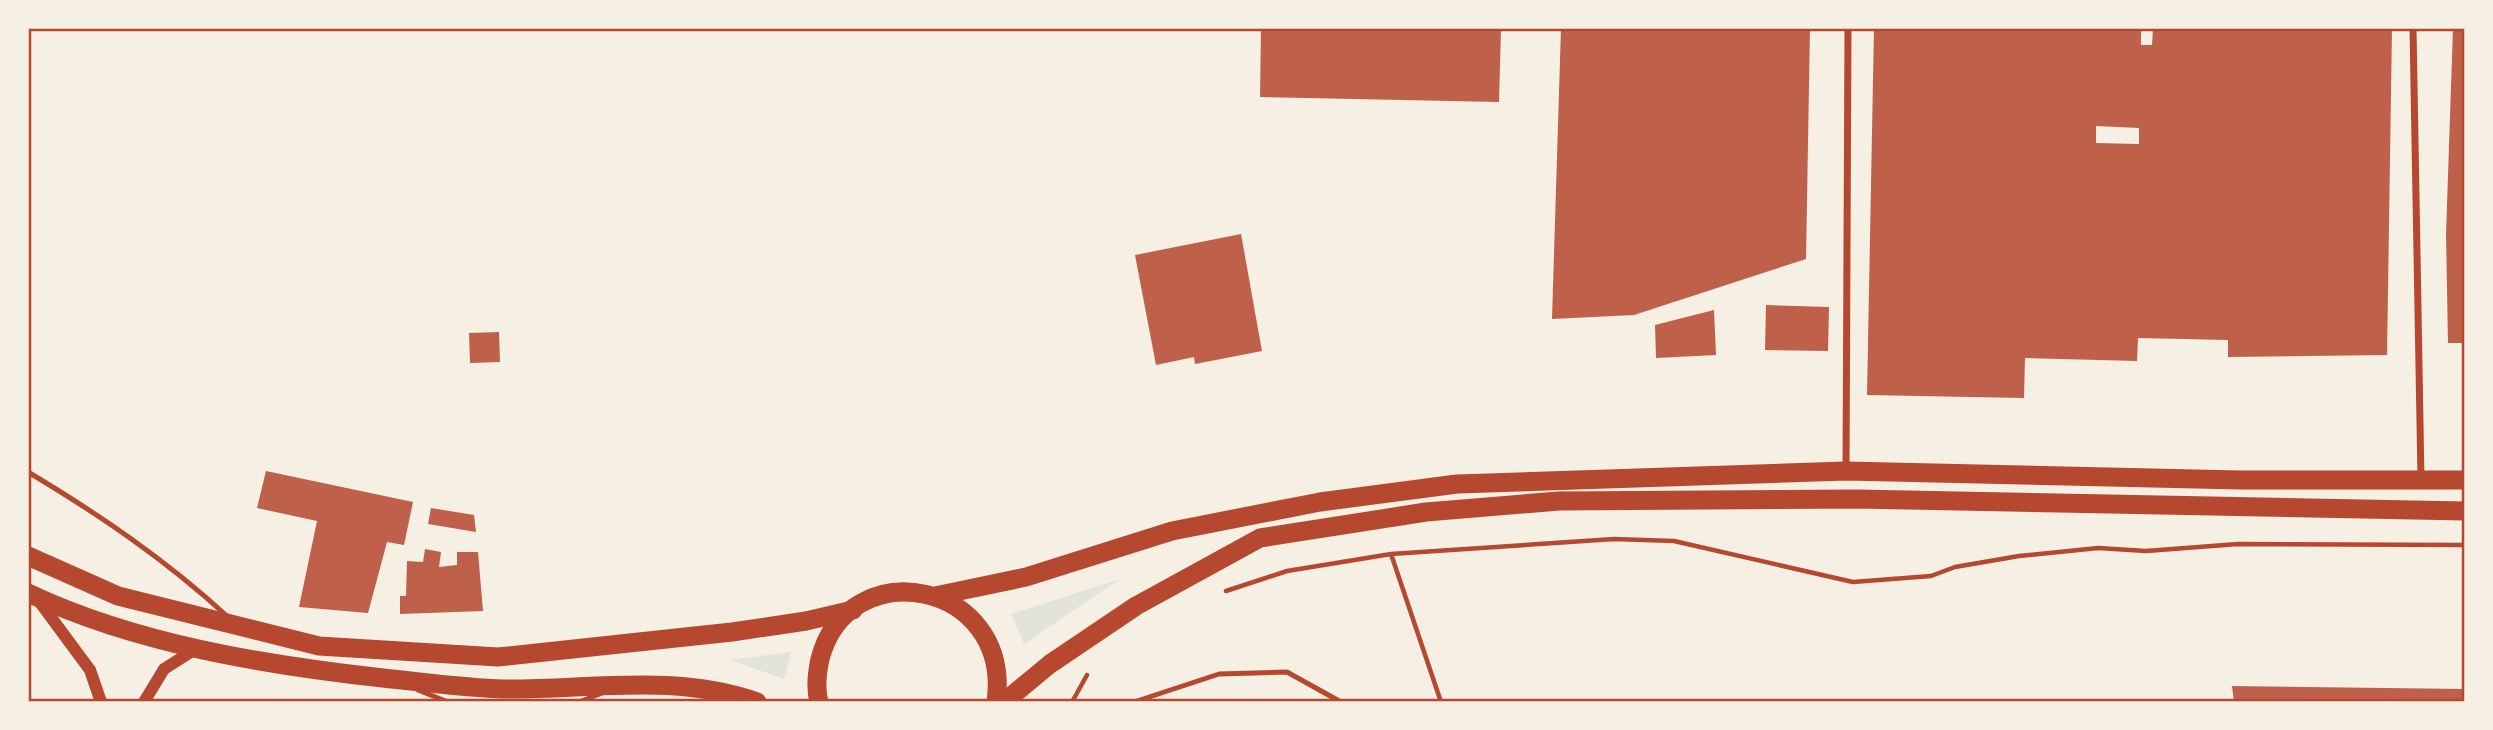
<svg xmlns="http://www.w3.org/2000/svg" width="2493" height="730" font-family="'Titillium Web',sans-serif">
  <rect width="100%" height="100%" fill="#f6efe4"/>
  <!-- green -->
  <path fill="#e2e4dc" d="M1120 579 1024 644 1011 614Z
    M791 652 784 679 730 660Z"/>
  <!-- building -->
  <path fill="#bf614a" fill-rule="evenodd" d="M1261 28H1501L1499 102 1260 97Z
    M1561 28H1810L1806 259 1634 315 1552 319Z
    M1874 28H2141V45H2152L2153 28H2392L2387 355 2228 357V340L2138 338 2137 361 2025 358 2024 398 1867 395ZM2096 126 2139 128V144L2096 143Z
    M2453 28H2465V343H2448L2446 234Z
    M1241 234 1262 351 1195 364 1194 357 1156 365 1135 255Z
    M1766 305 1829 307 1828 351 1765 350Z
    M1714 310 1716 355 1656 358 1655 325Z
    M499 332 500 362 470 363 469 333Z
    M266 471 413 502 404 545 387 542 368 613 299 607 317 521 257 508Z
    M431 508 474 515 476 532 428 524Z
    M425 549 441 552 439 567 457 565V552H478L483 611 400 614V596H406L407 561 423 562Z
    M2232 686 2465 689V702H2234Z"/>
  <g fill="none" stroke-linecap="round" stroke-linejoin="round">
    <!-- path -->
    <path stroke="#b5482f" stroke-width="4.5" d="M1391 554 1441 702
      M1226 591 1287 571 1391 554 1614 539 1674 541 1853 582 1931 576 1955 567 2019 556 2098 548 2146 551 2238 544 2465 545
      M1072 702 1087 675"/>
    <!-- service -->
    <path stroke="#b5482f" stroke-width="5" d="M28 472C100 515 166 560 228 617
      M418 690 448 702
      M579 702 602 693
      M1134 702 1219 674 1287 672 1341 702"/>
    <!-- minor -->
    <path stroke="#b5482f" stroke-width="7" d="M2413 28 2421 479
      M1846 470 1848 28"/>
    <!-- tertiary -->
    <path stroke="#b5482f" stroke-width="12" d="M36 597 90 670 101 702
      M144 702 164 669 197 648"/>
    <!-- trunk -->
    <path stroke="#b5482f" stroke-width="19" d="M28 556 118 596 319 646 498 657 732 632 806 621 853 610
      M28 593C136 644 265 665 383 678 423 682 464 688 504 689 588 690 675 673 757 702
      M935 596 1026 577 1172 531 1320 502 1457 484 1846 471 2240 480H2465
      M819 702C815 688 817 673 820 659 848 550 1013 581 996 702
      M1004 702 1050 664 1136 606 1260 538 1426 512 1559 501 1857 499 2465 511"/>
  </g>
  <!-- border -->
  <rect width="2493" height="730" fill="none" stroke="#f6efe4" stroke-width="60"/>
  <rect x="30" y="30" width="2433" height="670" fill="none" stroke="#b5482f" stroke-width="2.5"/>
</svg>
